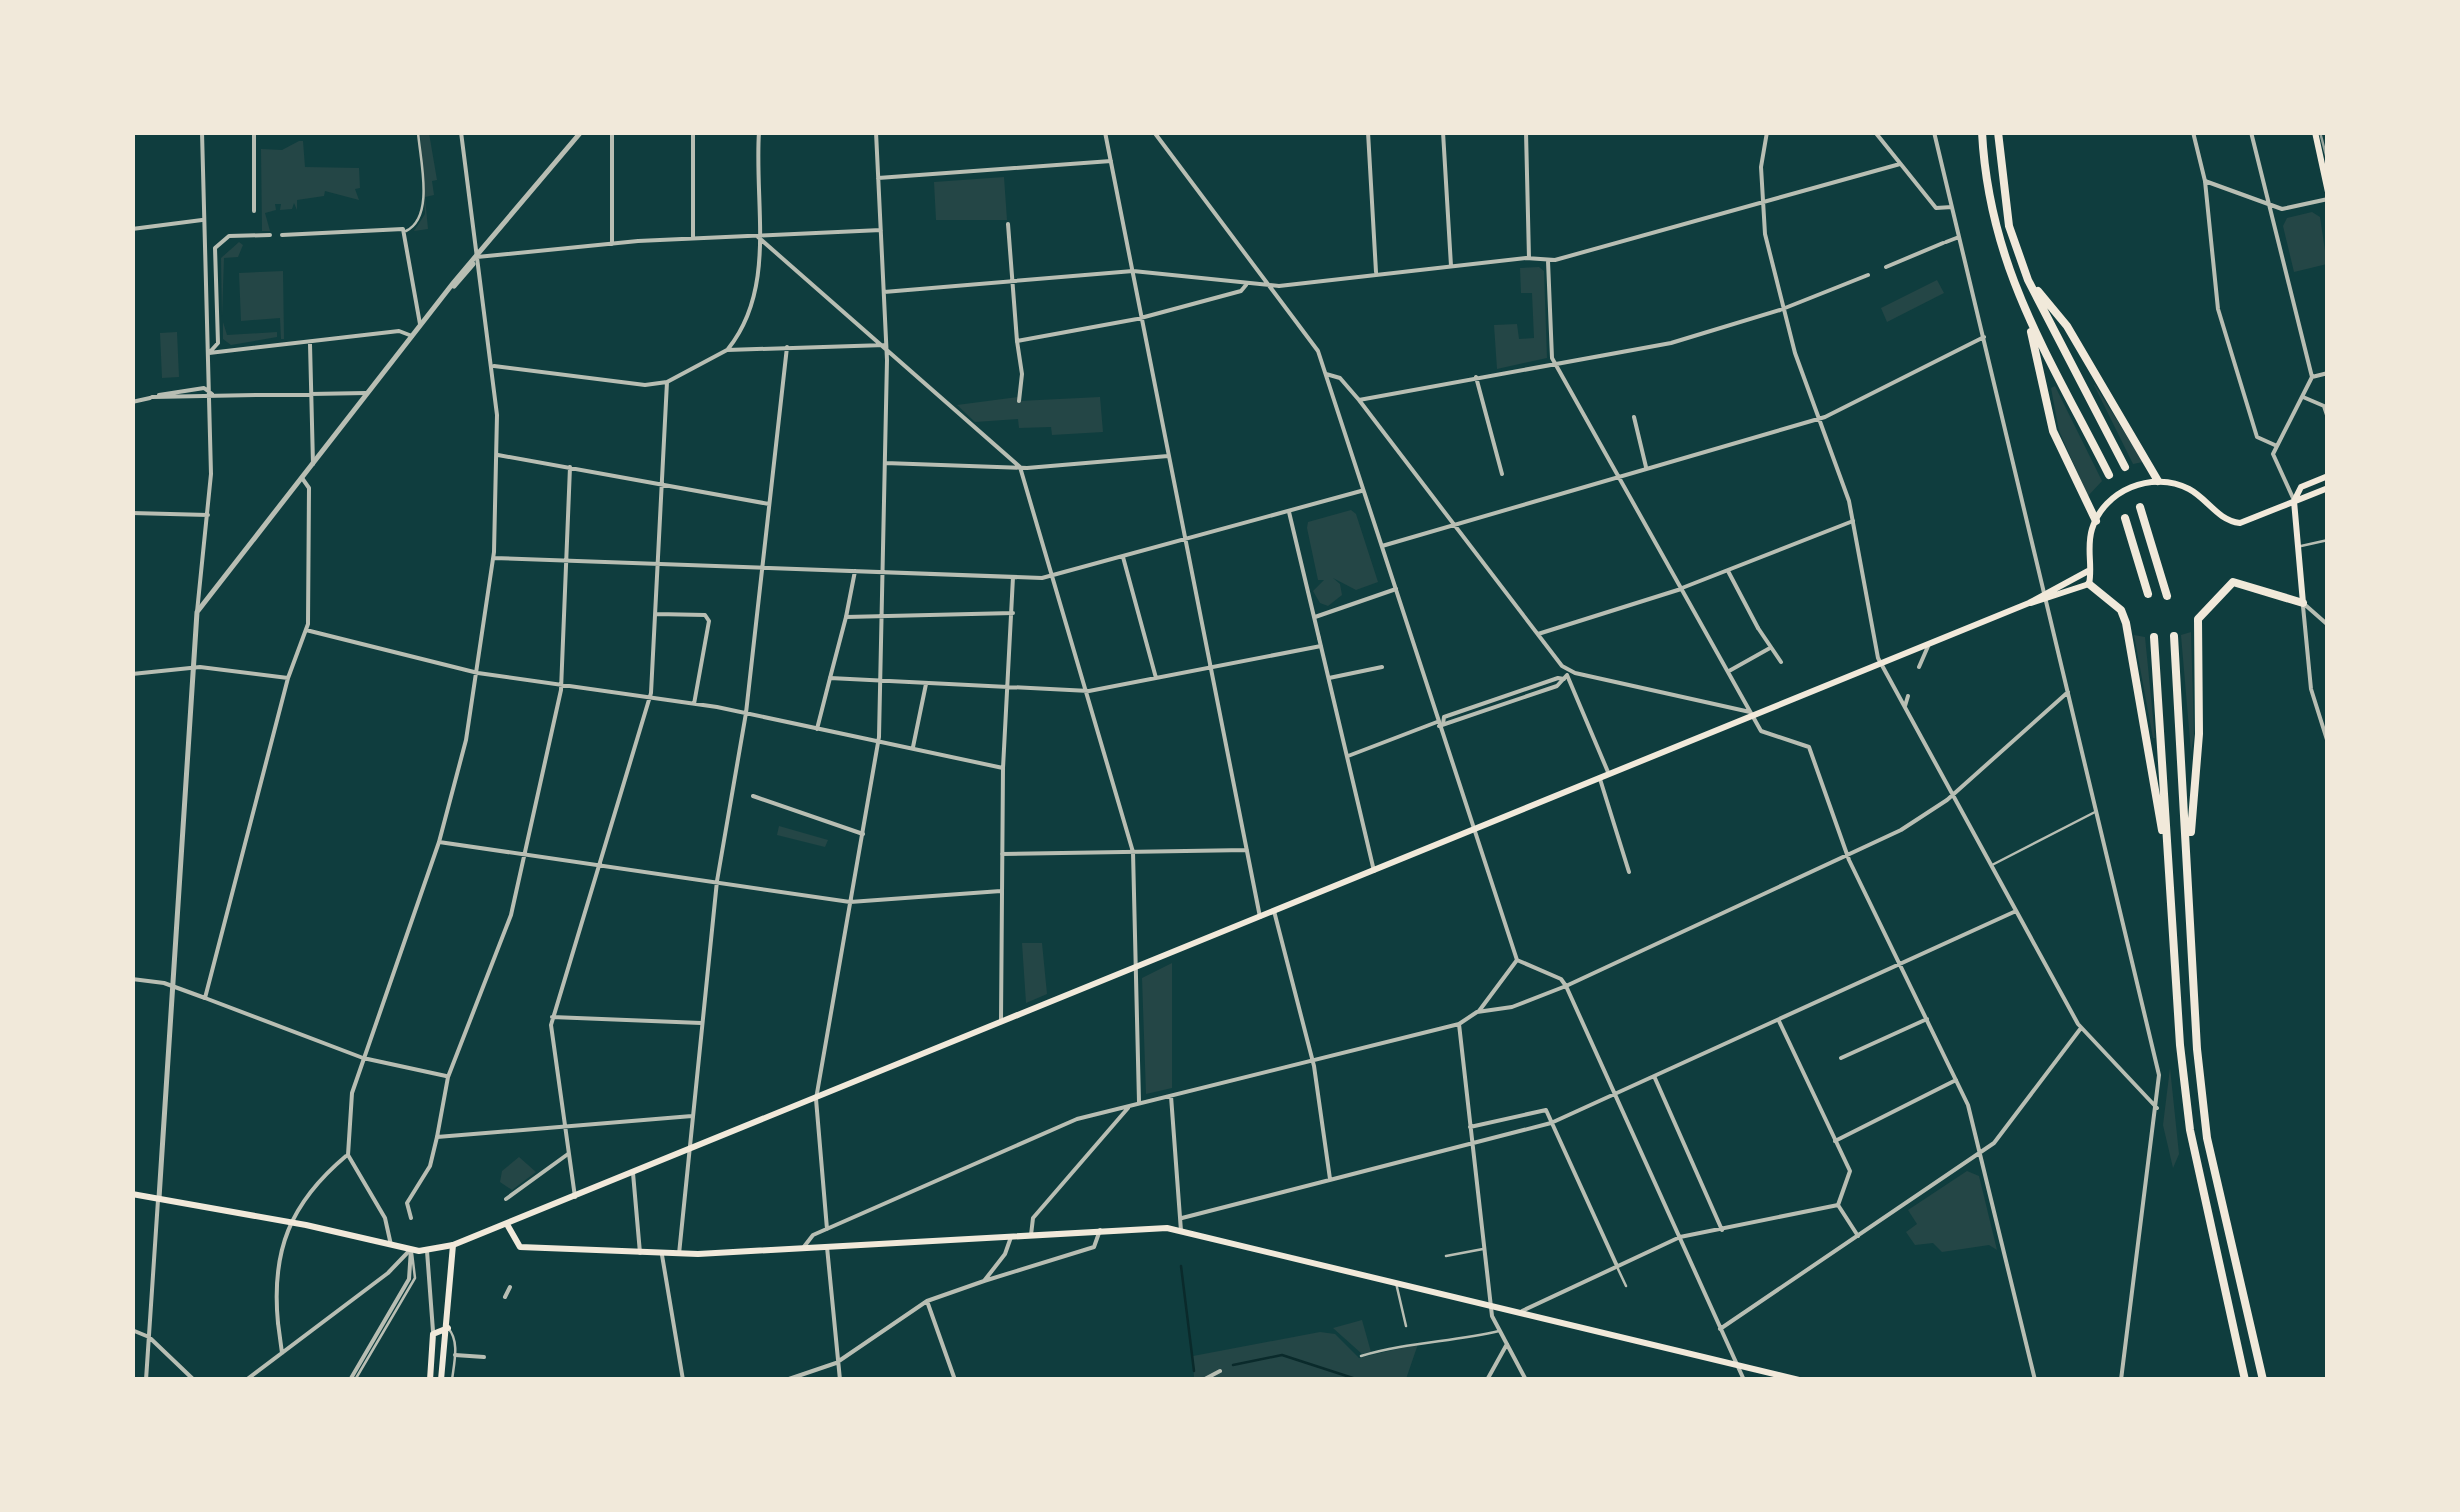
<svg xmlns="http://www.w3.org/2000/svg" width="2460" height="1512" font-family="'Fira Sans Condensed',sans-serif">
  <rect width="100%" height="100%" fill="#0f3d3e"/>
  <!-- green -->
  <path fill="#244646" d="M420 133H429L437 180 432 181 434 195 425 197 428 229 414 231 425 214Z
    M299 141H303L305 167 359 168 360 188 355 189 359 200 325 191 324 196 297 200V210L294 203 292 209 280 210 281 204H275L276 210 265 213 270 231H262L261 149 282 150Z
    M1004 177 1007 220H936L934 182Z
    M2312 212 2320 217 2327 264 2294 272 2283 226 2287 218Z
    M239 242 243 245 238 257 224 258 222 317 221 258Z
    M1539 267 1544 271 1547 358 1497 369 1494 325 1517 324 1519 339 1534 338 1532 293H1521L1520 268Z
    M283 271 284 339H281L280 318 241 321 239 273Z
    M1937 280 1944 293 1887 322 1881 308Z
    M223 322 227 335 277 332V337L231 345 223 339Z
    M177 332 179 377 162 378 160 333Z
    M2094 385H2095L2143 462 2133 464Z
    M2055 386 2102 481 2088 496 2059 431 2051 388Z
    M1018 397 1019 401 1100 397 1103 432 1052 435 1051 427 1019 428 1018 419 975 422 957 405Z
    M1351 510 1356 514 1378 582 1356 590 1333 578 1340 584 1342 595 1328 606 1320 603 1313 591 1324 580H1318L1307 528 1308 522Z
    M2191 632 2194 735 2191 752 2181 635Z
    M2134 635 2145 637 2155 738H2153Z
    M779 826 828 840 825 847 777 835Z
    M1022 943H1042L1047 994 1026 1003Z
    M1172 963V1088L1146 1094 1142 978Z
    M2170 1068 2179 1154 2173 1168 2163 1125Z
    M519 1157 536 1172 512 1190 500 1182 502 1171Z
    M1967 1171 1979 1176 1997 1250 1989 1245 1942 1252 1933 1243 1915 1245 1906 1232 1917 1224 1908 1210Z
    M1362 1320 1371 1352 1362 1354 1333 1328Z
    M1320 1332 1335 1334 1359 1358 1418 1344 1406 1379H1194L1193 1356Z"/>
  <g fill="none" stroke-linecap="round" stroke-linejoin="round">
    <!-- stream -->
    <path stroke="#0a2a2b" stroke-width="2.5" d="M1181 1266 1194 1371
      M1233 1365 1282 1355 1359 1380"/>
    <!-- service -->
    <path stroke="#b8beb3" stroke-width="2.5" d="M406 231C435 217 420 160 418 132
      M2301 546 2328 540
      M1992 865 2095 812
      M1446 1256 1483 1249
      M1618 1269 1626 1286
      M1396 1283 1406 1326
      M448 1328C460 1341 454 1363 452 1380
      M1361 1356C1407 1342 1453 1342 1499 1331
      M355 1380 415 1278 412 1253"/>
    <!-- pedestrian -->
    <path stroke="#b8beb3" stroke-width="4" d="M2193 132 2205 181
      M1017 341 1022 374 1019 401
      M2303 397 2324 406 2328 418
      M1289 512 1319 638
      M1728 571 1758 628
      M1682 588 1853 521
      M1315 617 1396 589
      M830 678 846 617
      M1329 678 1382 667
      M1443 724 1444 717 1558 678 1564 679
      M753 796 863 834
      M205 998 363 1058
      M1479 1011 1517 960
      M506 1199 568 1154
      M411 1218 407 1203 430 1166 437 1137
      M427 1251 433 1331
      M505 1297 510 1287
      M278 1323 282 1353
      M455 1355 484 1357
      M246 1380 388 1273 411 1249"/>
    <!-- minor -->
    <path stroke="#b8beb3" stroke-width="4" d="M254 132V211
      M1105 132 1260 917
      M1154 132 1318 351 1517 960 1561 979 1566 986 1744 1380
      M1368 132 1376 272
      M1443 132 1451 266
      M1526 132 1529 258
      M1767 132 1761 167 1765 234 1795 353 1849 501 1878 658 2078 1024 2157 1108
      M1875 132 1936 208 1952 207
      M1934 132 2159 1075 2121 1380
      M2251 132 2312 377
      M878 178 1111 161
      M1008 224 1017 341 1137 319 1241 291 1246 285
      M132 229 202 220
      M282 235 403 229 420 324
      M758 237 1020 467 1133 852 1139 1102
      M693 238V132
      M1946 242 1959 237
      M612 244V132
      M477 257 638 241 881 230
      M1548 261 1552 358 1761 731 1809 747 1849 860 1968 1105 2035 1380
      M1886 267 1943 243
      M884 292 1133 271 1279 286 1526 258 1555 260 1900 164
      M310 344 313 464
      M728 349C777 288 754 205 759 132
      M209 353 399 331 412 336
      M209 353 218 343 215 248 229 236 270 235
      M494 366 645 385 667 382 727 350 885 345
      M1326 374 1340 378 1359 400 1562 666 1575 673 1750 712
      M1476 377 1502 474
      M2312 377 2328 373
      M159 395 204 388 212 394
      M152 397 366 393
      M1359 400 1671 343 1780 310 1868 275
      M132 402 150 398
      M1634 417 1646 467
      M2277 446 2257 437 2218 309 2205 181 2282 209 2328 199
      M498 455 769 504
      M885 463 1027 468 1168 456
      M570 467 561 690 511 915 448 1077 437 1137 692 1116
      M2293 498 2273 454 2312 377
      M132 513 208 515
      M1382 546 1825 417 1984 337
      M1123 557 1156 678
      M493 558 1042 578 1361 491
      M855 571 846 617 1013 613
      M2303 603 2328 625
      M2303 606 2311 689 2328 743
      M197 612 211 474 202 132
      M656 614 705 615 709 621 694 704
      M1758 628 1781 662
      M306 630 478 673 717 707 1003 768
      M1538 634 1681 589
      M1319 638 1374 871
      M1919 667 1929 644
      M1729 671 1770 648
      M132 674 200 667 288 678
      M1567 675 1608 772
      M1905 706 1908 696
      M1439 726 1557 686 1567 675
      M817 729 830 678 1089 691 1321 646
      M913 747 926 684
      M1348 756 1437 722
      M1600 779 1629 872
      M439 842 850 902 1001 891
      M1002 854 1247 850
      M1274 911 1314 1066 1330 1179
      M132 979 164 983 205 998 288 678 308 624 309 488 302 478
      M552 1017 701 1023
      M1001 1021 1003 768 1013 577
      M1779 1021 1850 1171 1838 1205 1858 1236
      M1459 1024 1492 1316 1526 1380
      M363 1058 446 1076
      M1841 1058 1927 1019
      M1654 1076 1722 1230
      M1171 1096 1181 1231
      M1470 1127 1546 1110 1617 1266
      M1835 1141 1956 1080
      M633 1173 640 1253
      M575 1197 551 1025 651 693 667 382
      M1182 1218 1551 1123 2016 911
      M827 1229 816 1099 879 737 887 360 876 132
      M1031 1235 1033 1218 1128 1108
      M391 1245 385 1218 348 1155 352 1093 439 842 466 740 494 552 497 415 461 132
      M827 1247 840 1380
      M803 1248 813 1235 1077 1119 1459 1024 1477 1012 1512 1007 1566 986 1901 830 1947 800 2068 692
      M679 1254 717 881 746 713 787 347
      M662 1255 683 1380
      M984 1281 1094 1247 1100 1230
      M927 1301 955 1380
      M1522 1311 1680 1237 1838 1205
      M278 1323C271 1251 290 1203 346 1156
      M1720 1329 1994 1143 2081 1028
      M132 1330 149 1337 194 1380
      M146 1380 158 1200
      M350 1380 409 1279 411 1249
      M786 1380 836 1363 927 1301 984 1281 1005 1254 1011 1237
      M1203 1380 1220 1371
      M1487 1380 1507 1344"/>
    <!-- tertiary -->
    <path stroke="#b8beb3" stroke-width="5" d="M454 286 473 264
      M159 1198 197 612 454 282 581 132"/>
    <!-- secondary -->
    <path stroke="#f1e9da" stroke-width="6" d="M508 1226 520 1247 698 1254 1167 1228 1799 1380
      M430 1380 433 1334 448 1328
      M441 1380 453 1245"/>
    <!-- primary -->
    <path stroke="#f1e9da" stroke-width="6" d="M2315 132 2328 192
      M2294 501 2303 603
      M2294 501 2301 487 2328 476
      M2031 603 2089 584C2093 566 2086 548 2092 529 2104 490 2152 470 2189 489 2208 499 2217 520 2240 523L2328 488
      M132 1194 306 1225 419 1251 453 1245 2029 603 2090 570"/>
    <!-- trunk -->
    <path stroke="#f1e9da" stroke-width="8" d="M1982 132C1989 268 2050 358 2109 475
      M1998 132 2009 226 2028 280 2125 467
      M2038 291 2067 326 2158 481
      M2031 332 2053 431 2096 521
      M2140 507 2167 596
      M2125 518 2148 594
      M2089 584 2121 610 2126 623 2162 830
      M2174 636 2197 1049 2207 1138 2263 1380
      M2154 637 2180 1045 2190 1130 2245 1380
      M2191 832 2199 734 2198 619 2233 582 2303 603"/>
    <!-- tram -->
    <path stroke="#97a49c" stroke-width="2.5" d="M2320 132 2328 163"/>
  </g>
  <!-- border -->
  <rect width="2460" height="1512" fill="none" stroke="#f1e9da" stroke-width="270"/>
</svg>
